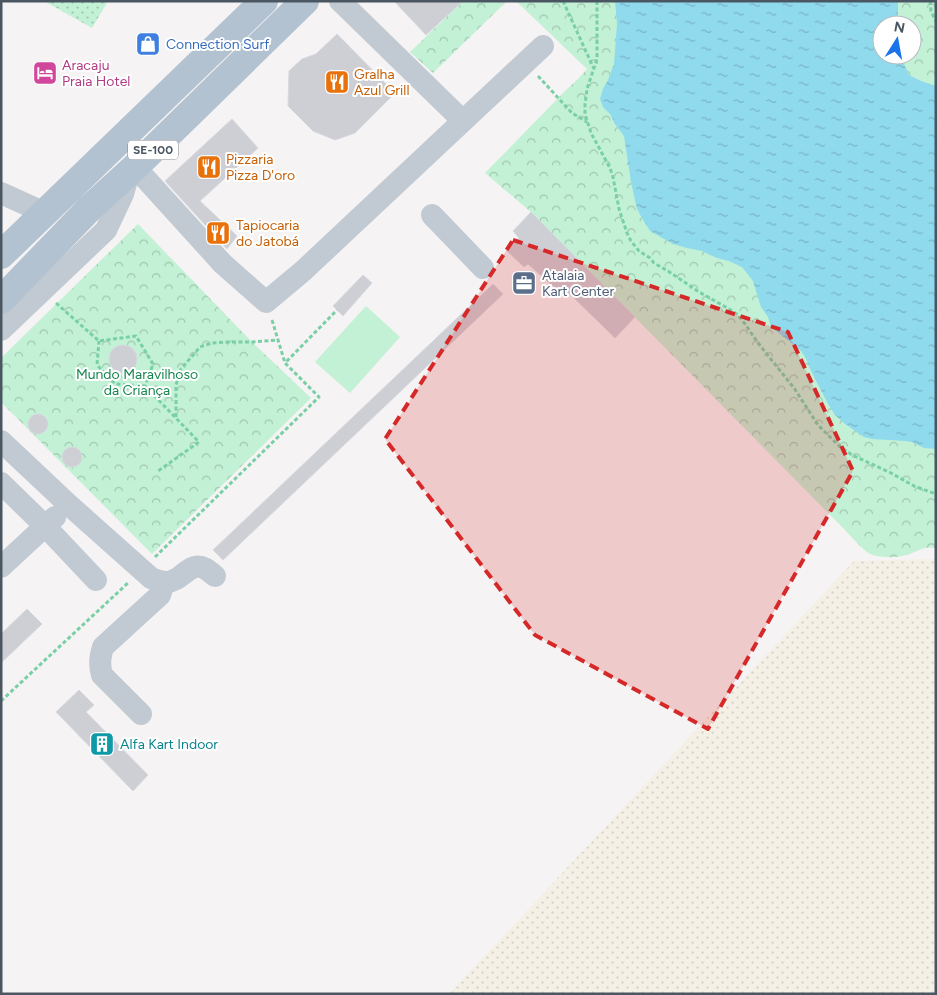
<svg xmlns="http://www.w3.org/2000/svg" width="937" height="995" font-family="Figtree,sans-serif">
  <defs>
    <pattern id="grass-dots" width="8" height="8" patternUnits="userSpaceOnUse" patternTransform="scale(1.25)"><rect width="8" height="8" fill="#c3f1d5"/><path d="M2 2h.1M6 6h.1" fill="none" stroke="#a0c6b0" stroke-width="1.8" stroke-linecap="round"/></pattern>
    <pattern id="sand-dots" width="8" height="8" patternUnits="userSpaceOnUse" patternTransform="scale(1.25)"><rect width="8" height="8" fill="#f5f0e5"/><path d="M2 2h.1M6 6h.1" fill="none" stroke="#d4d0c7" stroke-width="1.8" stroke-linecap="round"/></pattern>
    <pattern id="park-crowns" width="20" height="18" patternUnits="userSpaceOnUse" patternTransform="scale(1.25)"><rect width="20" height="18" fill="#c3f1d5"/><path d="M2 6a3 3 0 1 1 6 0M12 15a3 3 0 1 1 6 0" fill="none" stroke="#a0c6b0"/></pattern>
    <pattern id="water-ripples" width="26" height="14" patternUnits="userSpaceOnUse" patternTransform="scale(1.25)"><rect width="26" height="14" fill="#90daee"/><path d="M2 4q2-2 4 0t4 0M15 11q2-2 4 0t4 0" fill="none" stroke="#78b4c4"/></pattern>
  </defs>
  <rect width="100%" height="100%" fill="#f5f3f3"/>
  <!-- grass -->
  <path fill="url(#grass-dots)" d="M44 1H108L92 28Z"/>
  <!-- sand -->
  <path fill="url(#sand-dots)" d="M936 559V994H449L854 561Z"/>
  <!-- park -->
  <path fill="url(#park-crowns)" fill-rule="evenodd" d="M463 1H507L433 73 410 52Z
    M516 1H936V548C925 546 919 550 910 554 900 558 876 559 867 552 858 545 850 535 842 527L531 212 485 173 566 90 577 80 587 69ZM882 25H912V55H882Z
    M138 224 252 342 311 398 152 554 1 402V358Z"/>
  <!-- garden -->
  <path fill="#c3f1d5" d="M366 306 400 337 350 393 315 362Z"/>
  <!-- water -->
  <path fill="url(#water-ripples)" d="M615 1H898V25H882V55H900L909 75 921 81 936 86V449L924 448 912 442 905 441 872 439 864 437 845 424 835 415 828 404 812 373 805 357 801 351 771 327 768 317 761 307 753 281 742 267 729 261 717 258 702 251 687 248 673 244 650 231 643 220 637 209 631 182 624 136 615 124 610 114 603 107 600 99 603 89 608 80 614 64 617 24Z"/>
  <!-- building -->
  <path fill="#cdcfd5" stroke="#d7d9de" d="M394 1H463L426 35Z
    M337 34 395 93 355 133 335 140 313 131 288 106 289 71 302 59 316 54Z
    M232 119 258 148 200 201 237 236 227 249 165 181Z
    M531 212 635 317 615 338 565 289 561 293 528 264 524 267 506 250 519 238 513 231Z
    M363 275 372 283 343 316 333 306Z
    M493 284 503 294 223 560 213 550Z
    M109 359a14 14 0 1 1 28 0a14 14 0 1 1-28 0Z
    M28 424a10 10 0 1 1 20 0a10 10 0 1 1-20 0Z
    M62 457a10 10 0 1 1 20 0a10 10 0 1 1-20 0Z
    M27 609 42 624 1 663V634Z
    M79 690 94 705 86 712 148 775 133 791 56 712Z"/>
  <g fill="none" stroke-linecap="round" stroke-linejoin="round">
    <!-- path -->
    <path stroke="#7ad0a6" stroke-width="3" stroke-dasharray="4 2.5" stroke-linecap="butt" d="M563 1 594 69
      M597 1V59L587 89 585 104V114L591 133 610 168 613 177 619 209 627 233 631 241 639 251 650 258 654 263 668 271 699 292 724 306 737 314 745 324 758 343 794 388 818 425 838 445 852 455 891 473 914 486 936 494
      M930 1 931 11 936 22
      M538 76 572 113 587 122
      M56 303 99 341 136 336 153 364 145 386 115 384 97 365 99 341
      M272 320 285 363
      M145 386 199 442 158 471
      M176 417V385L181 369 200 347 212 343 228 342H252L278 340
      M155 557 319 397 285 363 337 310
      M1 701 129 582"/>
    <!-- minor -->
    <path stroke="#c1cad2" stroke-width="22" d="M340 1 463 121
      M135 167 223 264 266 302 303 271 543 46
      M1 193 45 213
      M432 215 483 268
      M1 330 106 230 123 194 129 173
      M1 441 69 505 151 578C156 580 161 582 167 582 171 582 174 580 178 578 195 565 198 561 215 576
      M1 483 45 526 96 580
      M1 567 55 517
      M141 714 102 675C99 664 100 657 103 647L160 595 162 589 159 581"/>
    <!-- major -->
    <path stroke="#b3c2d1" stroke-width="28" d="M1 255 264 1
      M1 300 90 208 135 167 305 1"/>
  </g>
  <!-- marked area -->
  <path fill="#d62828" fill-opacity="0.2" stroke="#d62828" stroke-width="4" stroke-dasharray="10 6" stroke-linejoin="round" d="M513 240 788 332 853 471 708 729 535 635 385 439Z"/>
  <!-- icons -->
  <defs>
    <symbol id="shop-square" viewBox="-11 -11 22 22"><rect x="-9" y="-9" width="18" height="18" rx="4" fill="#3f7fe0" stroke="#fff"/><path d="M-5-2.5h2.3a2.7 3.5 0 0 1 5.4 0H5L5.5 6h-11ZM-1.5-2.5h3a1.5 2.3 0 0 0-3 0Z" fill="#fff"/></symbol>
    <symbol id="hotel-square" viewBox="-11 -11 22 22"><rect x="-9" y="-9" width="18" height="18" rx="4" fill="#d1479c" stroke="#fff"/><path d="M-6-4.5h1.5V1H6V5H4.5V3h-9V5H-6ZM-4 0a1.8 1.8 0 1 1 3.6 0ZM.5 0V-2.5h3Q6-2.5 6 0Z" fill="#fff"/></symbol>
    <symbol id="restaurant-square" viewBox="-11 -11 22 22"><rect x="-9" y="-9" width="18" height="18" rx="4" fill="#e8710a" stroke="#fff"/><path d="M-5-6h1v4h1v-4h1v4h1v-4h1v5L-1.5 .5V6h-2V.5L-5-1ZM5-6V6H3V1.5H1.5Q1.5-4 5-6Z" fill="#fff"/></symbol>
    <symbol id="office-square" viewBox="-11 -11 22 22"><rect x="-9" y="-9" width="18" height="18" rx="4" fill="#5c6f8a" stroke="#fff"/><path d="M-6-3h4V-5.5h4V-3h4V5H-6ZM-1-4.5V-3h2v-1.5ZM-6 0V1H6V0Z" fill="#fff"/></symbol>
    <symbol id="building-square" viewBox="-11 -11 22 22"><rect x="-9" y="-9" width="18" height="18" rx="4" fill="#0f9aa8" stroke="#fff"/><path d="M-4-6H4V6H1V3H-1V6H-4ZM-2.5-4.3h1.7v1.8h-1.7ZM.8-4.3h1.7v1.8H.8ZM-2.5-1h1.7V.8h-1.7ZM.8-1h1.7V.8H.8Z" fill="#fff"/></symbol>
  </defs>
  <g fill-rule="evenodd">
    <use href="#shop-square" x="134" y="30" width="28" height="28"/>
    <use href="#hotel-square" x="31" y="59" width="28" height="28"/>
    <use href="#restaurant-square" x="323" y="68" width="28" height="28"/>
    <use href="#restaurant-square" x="195" y="153" width="28" height="28"/>
    <use href="#restaurant-square" x="204" y="219" width="28" height="28"/>
    <use href="#office-square" x="510" y="269" width="28" height="28"/>
    <use href="#building-square" x="88" y="730" width="28" height="28"/>
  </g>
  <g text-anchor="middle" stroke-width="4" stroke-linejoin="round" paint-order="stroke">
    <!-- shield labels -->
    <rect fill="#fff" stroke="#808990" stroke-width="1" x="128" y="140.5" width="50" height="19" rx="4"/>
    <g font-size="12" font-weight="bold" fill="#4a5661">
      <text x="153" y="154">SE-100</text>
    </g>
    <!-- shop labels -->
    <g font-size="14" fill="#366cbe" stroke="#fff" text-anchor="start">
      <text x="166" y="49">Connection Surf</text>
    </g>
    <!-- hotel labels -->
    <g font-size="14" fill="#b23c85" stroke="#fff" text-anchor="start">
      <text x="62" y="70">Aracaju<tspan x="62" dy="16">Praia Hotel</tspan></text>
    </g>
    <!-- food labels -->
    <g font-size="14" fill="#c56008" stroke="#fff" text-anchor="start">
      <text x="354" y="79">Gralha<tspan x="354" dy="16">Azul Grill</tspan></text>
      <text x="226" y="164">Pizzaria<tspan x="226" dy="16">Pizza D'oro</tspan></text>
      <text x="236" y="230">Tapiocaria<tspan x="236" dy="16">do Jatobá</tspan></text>
    </g>
    <!-- service labels -->
    <g font-size="14" fill="#4e5e75" stroke="#fff" text-anchor="start">
      <text x="542" y="280">Atalaia<tspan x="542" dy="16">Kart Center</tspan></text>
    </g>
    <!-- park labels -->
    <g font-size="14" fill="#17864f" stroke="#fff">
      <text x="137" y="379">Mundo Maravilhoso<tspan x="137" dy="16">da Criança</tspan></text>
    </g>
    <!-- culture labels -->
    <g font-size="14" fill="#0d838f" stroke="#fff" text-anchor="start">
      <text x="120" y="749">Alfa Kart Indoor</text>
    </g>
  </g>
  <!-- border -->
  <rect width="937" height="995" fill="none" stroke="#4a5661" stroke-width="5"/>
  <!-- north arrow -->
  <g transform="translate(897 40) rotate(11)"><circle r="24" fill="#ffffff" stroke="#b7bbc0"/>
  <path d="M0-4L9 19L0 12L-9 19Z" fill="#1a73e8"/>
  <text y="-8" font-size="14" font-weight="bold" text-anchor="middle" fill="#4a5661">N</text>
  </g>
</svg>
